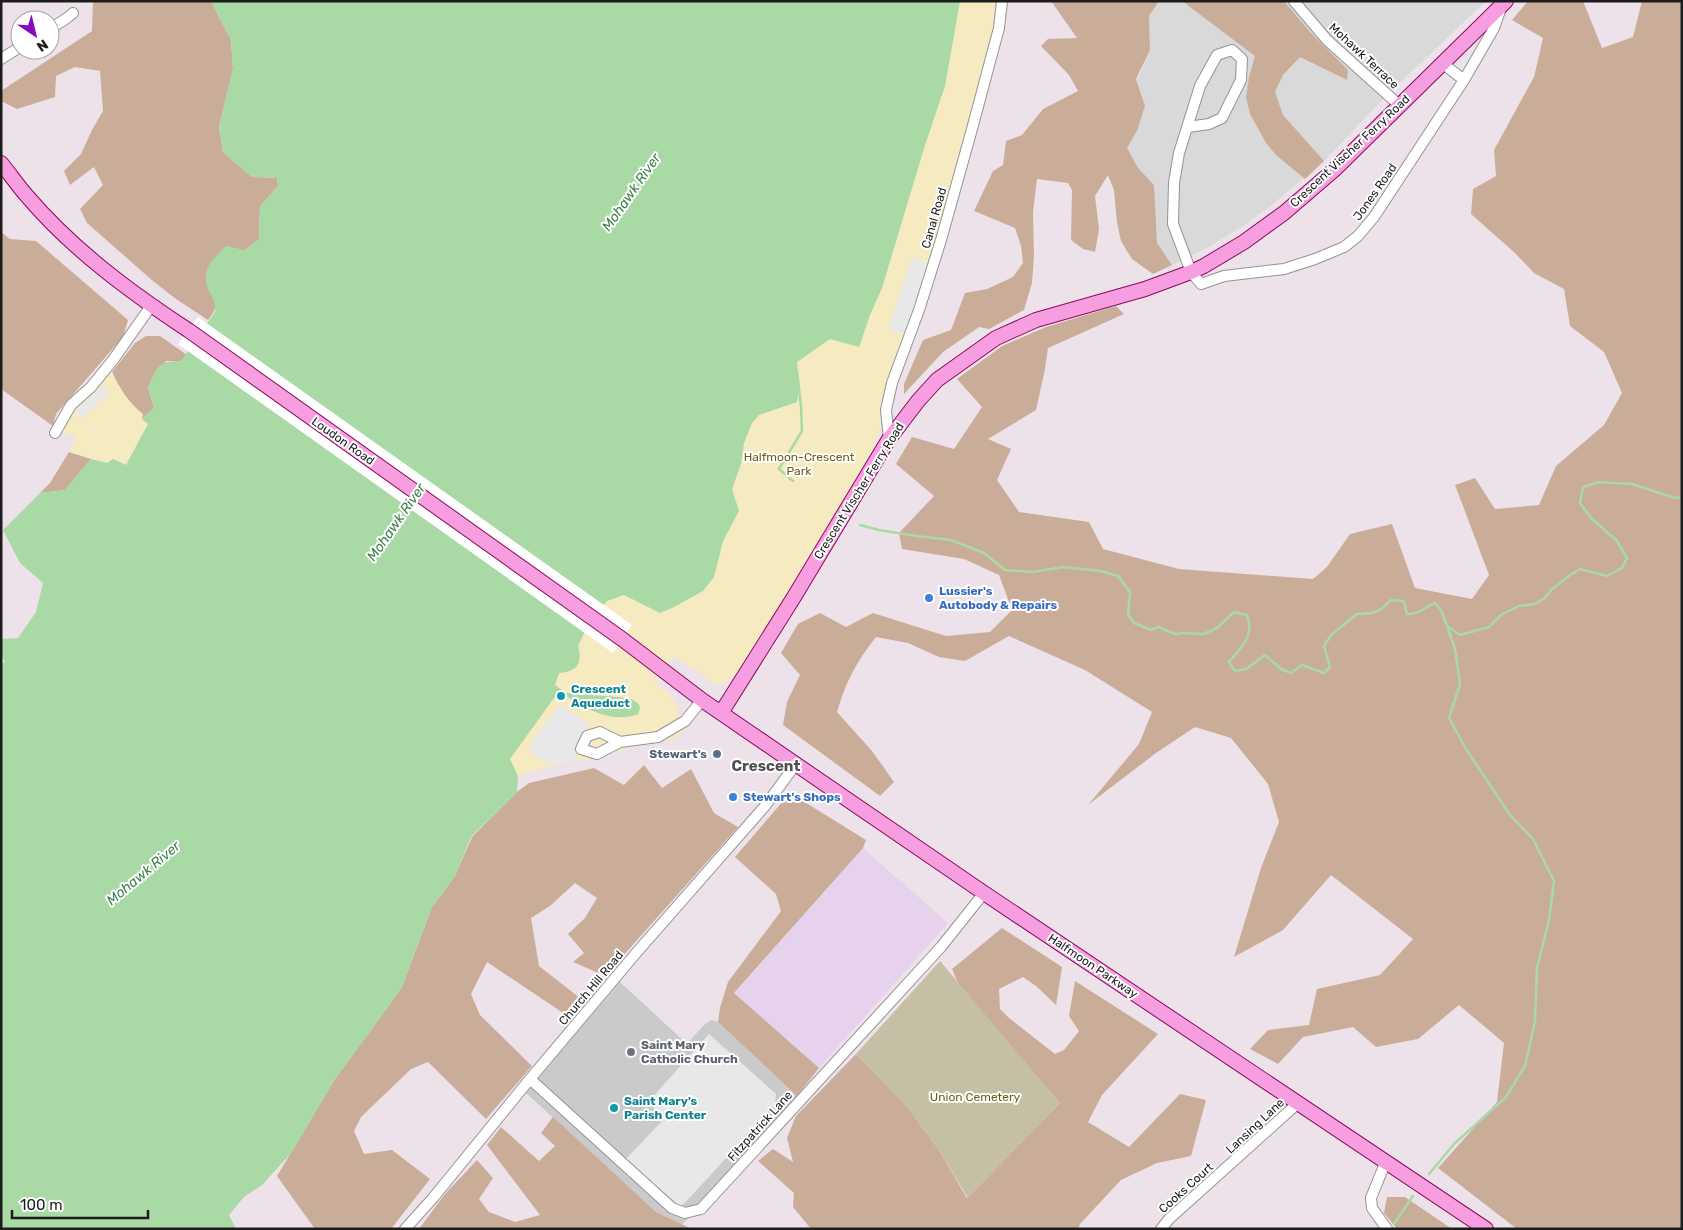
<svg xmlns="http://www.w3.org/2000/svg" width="1683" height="1230" font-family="Rubik,sans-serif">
  <rect width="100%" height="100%" fill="#ede2e9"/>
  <!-- residential -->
  <path fill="#dad9da" d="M1159 1H1486L1388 94 1324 161 1273 204 1243 226 1207 248 1153 274 1132 259 1121 241 1117 222 1114 190 1108 175 1137 131 1145 106 1137 81 1150 50 1149 16Z"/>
  <!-- commercial -->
  <path fill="#e6d2ed" d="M863 848 948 923 819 1068 734 994Z"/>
  <!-- religious -->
  <path fill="#cacaca" d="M620 982 687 1044 703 1026 711 1020 718 1022 797 1096 682 1225 656 1212 526 1093Z"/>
  <!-- forest -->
  <path fill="#caad99" d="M93 1H211L231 40 233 69 219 127 223 152 252 177 277 178 278 186 260 206 259 239 245 250 210 264C196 292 229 296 208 320L176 299 153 281 87 223 80 209 103 185 94 167 70 185 64 171 81 154 92 130 103 111 100 71 75 67 56 76 55 97 17 109 1 101V91L92 31Z
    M1051 1H1159L1149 16 1150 50 1136 79 1145 106 1137 131 1127 148 1138 168 1154 185 1157 243 1172 265 1153 274 1132 259 1121 241 1117 222 1114 190 1108 175 1095 196 1099 229 1095 252 1083 249 1071 240 1072 190 1068 183 1037 179 1033 212 1034 256 1032 283 1024 310 989 329 979 327 943 352 904 394V384L923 340 951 330 965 293 987 289 1013 277 1023 263 1021 246 1015 228 974 211 993 171 1003 165 1006 141 1022 135 1043 109 1078 91 1069 75 1041 46 1048 39 1077 38Z
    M1182 1H1284L1310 32 1348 70 1347 80 1300 57 1283 75 1275 92 1283 115 1324 161 1305 179 1276 155 1266 143 1250 114 1246 97 1249 77 1255 56Z
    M1528 1H1583L1602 48 1633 37 1642 1H1682V1229H1517L1438 1168 1497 1102 1504 1043 1459 1005 1418 1039 1376 1047 1353 1027 1303 1037 1278 1064 1250 1049 1268 1030 1309 1025 1317 989 1380 975 1413 939 1331 875 1283 930 1234 957 1261 868 1279 822 1268 784 1231 738 1195 727 1156 753 1088 805 1139 744 1152 712 1085 670 1009 636 965 661 939 657 908 643 876 637C855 664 847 680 837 712L872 751 894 782 880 796 783 725 787 702 800 675 781 653 798 624 820 613 846 627 873 613 946 636 990 632 1012 610 999 575 964 559 902 549 899 533 934 496 896 464 912 437 954 449 982 407 957 379 1002 346 1046 327 1116 306 1124 314 1048 348 1045 369 1036 410 988 439 1011 449 997 480 1019 512 1089 522 1103 549 1179 569 1313 579 1327 567 1350 534 1392 524 1415 588 1472 599 1489 575 1455 485 1475 478 1495 509 1539 505 1556 466 1604 425 1622 393 1604 352 1570 326 1564 289 1534 273 1515 253 1471 214 1473 189 1496 176 1494 150 1534 77 1543 38 1512 20Z
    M1 232 10 239 36 241 128 320 123 337 56 414 53 426 1 389Z
    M146 336H160L187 355 181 361H166L148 388 154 408 142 419V414C127 402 120 389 112 372L135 343Z
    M69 452 91 459 65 490 40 493 50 483Z
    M644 765 662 788 691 769 714 813 738 827 605 976 573 962 584 953 568 934 585 918 597 898 575 883 550 906 531 918 539 966 585 1002 569 1017 487 962 471 994 480 1015 532 1066 486 1119 428 1062 411 1069 361 1117 354 1131 364 1154 392 1150 430 1179 391 1229H315L277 1176 335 1079 401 989 432 907 455 876 472 837 517 792 529 783 594 768 624 785Z
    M790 793 866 840 863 848 734 993 819 1068 797 1096 718 1022 720 1008 728 982 781 911 776 894 735 857Z
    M1002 928 1062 967 1056 1005 1036 986 1023 977 999 989 1000 1009 1009 1018 1055 1054 1064 1050 1079 1031 1069 1016 1075 981 1158 1034 1102 1095 1088 1122 1129 1147 1180 1094 1206 1100 1191 1156 1157 1163 1121 1180 1080 1224 1078 1229H811L793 1207 794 1193 758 1161 773 1149 793 1162 787 1138 796 1116 856 1054 905 1104 939 1150 967 1198 1060 1103 959 986 952 969Z
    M553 1117 656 1212 692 1229H419L445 1194 477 1160 493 1178 479 1199 489 1212 515 1222 540 1215 487 1145 501 1127 539 1161 555 1146 541 1133Z
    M1387 1197H1405L1452 1229H1397L1384 1213Z"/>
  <!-- cemetery -->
  <path fill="#c4bfa5" d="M940 961 1060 1103 968 1198 939 1150 905 1104 856 1054Z"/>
  <!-- park -->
  <path fill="#f6eac0" d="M960 1H1002L999 28 892 383 886 410 875 444 837 513 822 537 785 601 741 668 731 679 721 684 714 683 674 656 655 683C677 697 679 706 684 731L675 738 664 742 633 747 597 758 569 761 518 776 509 759 559 691C579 709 605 717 632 717L583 695 566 693 555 685 559 673 581 656 578 646 590 621 607 601 624 595 660 613 703 591 714 577 723 541 739 511 732 489 741 464 744 443 752 423 759 415 797 401 799 390 797 362 830 338 859 347 870 315 882 288 925 145 945 86Z
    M112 372C120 389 128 402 143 414L142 419 148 424 126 465 114 459 107 463 69 452 77 437 61 432 69 416Z"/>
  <!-- parking -->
  <path fill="#e8e8e8" d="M912 258 930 264 906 335 889 328Z
    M103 385 110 392 82 419 75 412Z
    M560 705 590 724 575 751 577 759 552 765 529 752 534 745 531 742Z
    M709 1034 776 1094 775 1105 681 1207 625 1160 663 1120 653 1107 651 1099Z"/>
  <!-- water -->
  <path fill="#a9d9a5" d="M211 1H960L945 86 925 145 882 288 870 315 859 347 830 339 797 362 799 390 797 402 759 415 752 423 744 443 741 464 732 489 739 511 723 541 714 577 703 591 672 608 660 613 624 595 607 601 590 621 578 646C583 663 577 672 559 673L555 685 566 693 630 698 639 704 640 708 638 714C611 725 580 706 559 691L510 759 518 776 517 792 471 837 455 876 432 907 401 989 335 1079 292 1152 262 1185 244 1197 229 1215 236 1229H1V664L5 662 1 654V639L18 638 36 612 43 583 20 563 3 530 40 493 65 490 91 459 107 463 113 459 126 465 148 424 142 419 154 408 148 388C156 367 158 361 181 361L215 312C216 299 211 297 207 286 202 269 214 257 226 246L245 250 259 239 260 206 278 186 277 178 252 177 223 152 219 127 233 69 231 40Z"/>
  <!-- pier -->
  <path fill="#fff" d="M198 317 632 625 613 653 178 344Z"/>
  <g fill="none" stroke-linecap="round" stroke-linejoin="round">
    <!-- stream -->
    <path stroke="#a9d9a5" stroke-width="2.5" d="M793 481 779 469 802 431 801 407 797 371
      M860 525 879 530 916 536 951 540 984 553 1005 570 1033 572 1063 567 1101 571 1118 576 1130 592 1128 614 1134 623 1151 630 1158 627 1175 634 1184 633 1204 634 1217 628 1234 612 1247 615C1255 636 1241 647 1229 662L1235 671 1246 669 1265 655 1281 669 1291 673 1302 665 1324 673 1330 667 1324 646 1332 634 1357 614C1374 614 1380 612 1391 600L1404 601 1407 614C1420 614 1423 608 1435 603L1441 610 1447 626 1460 635 1489 627 1501 615 1519 606 1535 604 1545 598 1552 589 1570 575 1580 569 1607 576 1622 568 1627 558 1617 541 1591 518 1580 503 1583 487 1599 482 1632 484 1675 498 1682 497
      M1429 1174 1454 1144 1506 1097 1525 1066 1535 1021 1537 968 1549 920 1554 881 1533 839 1510 815 1466 749 1449 718 1460 684 1455 649 1447 626
      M1394 1224 1413 1196"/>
    <defs>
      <path id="minor" d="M1294 1 1327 40 1399 105
        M50 29 67 18 73 13
        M1 59 20 47
        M1442 63 1464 80
        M1188 127 1209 124 1222 118 1241 80 1242 59 1232 50 1217 55 1200 86 1179 153 1174 183 1173 224 1191 272 1201 284 1224 276 1284 269 1315 259 1344 247 1358 236 1374 217 1464 80 1494 28 1501 8
        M55 433 71 405 91 387 113 360 151 306
        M889 439 886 410 892 383 919 310 941 240 972 129 999 28 1002 1
        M620 742 600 732 587 736 581 749 597 754 620 742 658 737 685 721 702 700
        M530 1079 672 1208 685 1213 701 1209 941 947 984 893
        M1386 1161 1371 1198 1372 1208 1387 1229
        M405 1229 433 1198 530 1079 637 952 765 806 796 764
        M1161 1229 1169 1219 1297 1104"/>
      <path id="major" d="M1 163C10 174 18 186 27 196 72 249 130 292 188 330L622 639 702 700 984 893 1486 1229
        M721 713 794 597 889 439 918 401 937 380 996 338 1036 320 1145 289 1191 272 1204 266 1244 242 1284 213 1334 170 1506 1"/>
    </defs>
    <!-- minor casing -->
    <use href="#minor" stroke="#939393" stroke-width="12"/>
    <!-- major casing -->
    <use href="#major" stroke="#8c085c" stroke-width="16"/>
    <!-- minor -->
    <use href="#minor" stroke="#fff" stroke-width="10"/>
    <!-- major -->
    <use href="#major" stroke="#f69edf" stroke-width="14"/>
  </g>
  <!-- markers -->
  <g fill="#3f7fe0" stroke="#fff" stroke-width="2">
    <circle cx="929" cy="598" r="5"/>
    <circle cx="733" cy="797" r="5"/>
  </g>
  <g fill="#0f9aa8" stroke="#fff" stroke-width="2">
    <circle cx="561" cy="696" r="5"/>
    <circle cx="614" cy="1108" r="5"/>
  </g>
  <circle fill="#5c6f8a" stroke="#fff" stroke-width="2" cx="717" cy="754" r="5"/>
  <circle fill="#6b7280" stroke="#fff" stroke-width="2" cx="631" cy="1052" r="5"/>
  <g text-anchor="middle" stroke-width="4" stroke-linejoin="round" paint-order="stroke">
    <!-- street labels -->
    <g font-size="12" fill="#1c1c1c" stroke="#fff">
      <text transform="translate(1364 56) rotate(43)" y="4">Mohawk Terrace</text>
      <text transform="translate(1350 151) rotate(-43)" y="4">Crescent Vischer Ferry Road</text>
      <text transform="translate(1375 192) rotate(-55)" y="4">Jones Road</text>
      <text transform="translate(934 218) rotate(-74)" y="4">Canal Road</text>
      <text transform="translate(343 441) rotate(35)" y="4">Loudon Road</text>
      <text transform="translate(859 491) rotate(-58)" y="4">Crescent Vischer Ferry Road</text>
      <text transform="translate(1093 966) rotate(34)" y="4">Halfmoon Parkway</text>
      <text transform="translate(591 988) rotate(-50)" y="4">Church Hill Road</text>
      <text transform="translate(760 1126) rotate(-48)" y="4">Fitzpatrick Lane</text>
      <text transform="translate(1255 1126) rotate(-43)" y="4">Lansing Lane</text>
      <text transform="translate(1186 1188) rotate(-42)" y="4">Cooks Court</text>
    </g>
    <!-- park labels -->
    <g font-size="12" fill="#735d11" stroke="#fff">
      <text x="799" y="461">Halfmoon-Crescent<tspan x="799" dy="14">Park</tspan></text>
      <text x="975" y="1101">Union Cemetery</text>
    </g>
    <!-- shop labels -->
    <g font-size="12" font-weight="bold" fill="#366cbe" stroke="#fff" text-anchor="start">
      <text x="939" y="595">Lussier's<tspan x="939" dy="14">Autobody &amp; Repairs</tspan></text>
      <text x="743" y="801">Stewart's Shops</text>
    </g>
    <!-- culture labels -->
    <g font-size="12" font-weight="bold" fill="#0d838f" stroke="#fff" text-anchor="start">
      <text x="571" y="693">Crescent<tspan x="571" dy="14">Aqueduct</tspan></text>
      <text x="624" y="1105">Saint Mary's<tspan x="624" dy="14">Parish Center</tspan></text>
    </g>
    <!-- service labels -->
    <g font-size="12" font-weight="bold" fill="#4e5e75" stroke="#fff" text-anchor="end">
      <text x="707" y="758">Stewart's</text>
    </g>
    <!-- worship labels -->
    <g font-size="12" font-weight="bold" fill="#5b616d" stroke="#fff" text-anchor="start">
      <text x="641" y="1049">Saint Mary<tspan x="641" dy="14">Catholic Church</tspan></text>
    </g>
    <!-- water labels -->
    <g font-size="14" font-style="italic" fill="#3f814c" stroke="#fff">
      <text transform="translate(631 192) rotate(-55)" y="5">Mohawk River</text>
      <text transform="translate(396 522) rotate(-55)" y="5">Mohawk River</text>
      <text transform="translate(143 873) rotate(-40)" y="5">Mohawk River</text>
    </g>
    <!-- quarter labels -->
    <g font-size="15" font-weight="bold" fill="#4f4f4f" stroke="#fff">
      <text x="766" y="771">Crescent</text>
    </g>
  </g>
  <!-- border -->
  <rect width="1683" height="1230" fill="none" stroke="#1c1c1c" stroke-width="5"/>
  <!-- north arrow -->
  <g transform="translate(35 35) rotate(145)"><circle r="24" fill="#ffffff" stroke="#a4a4a4"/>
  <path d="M0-4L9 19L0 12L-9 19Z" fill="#860bbd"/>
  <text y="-8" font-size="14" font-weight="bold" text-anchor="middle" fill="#1c1c1c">N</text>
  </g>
  <!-- scale -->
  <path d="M12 1210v8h136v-8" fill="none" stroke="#1c1c1c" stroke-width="2.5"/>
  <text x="20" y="1210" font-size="15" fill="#1c1c1c" stroke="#ffffff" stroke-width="4" paint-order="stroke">100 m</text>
</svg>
